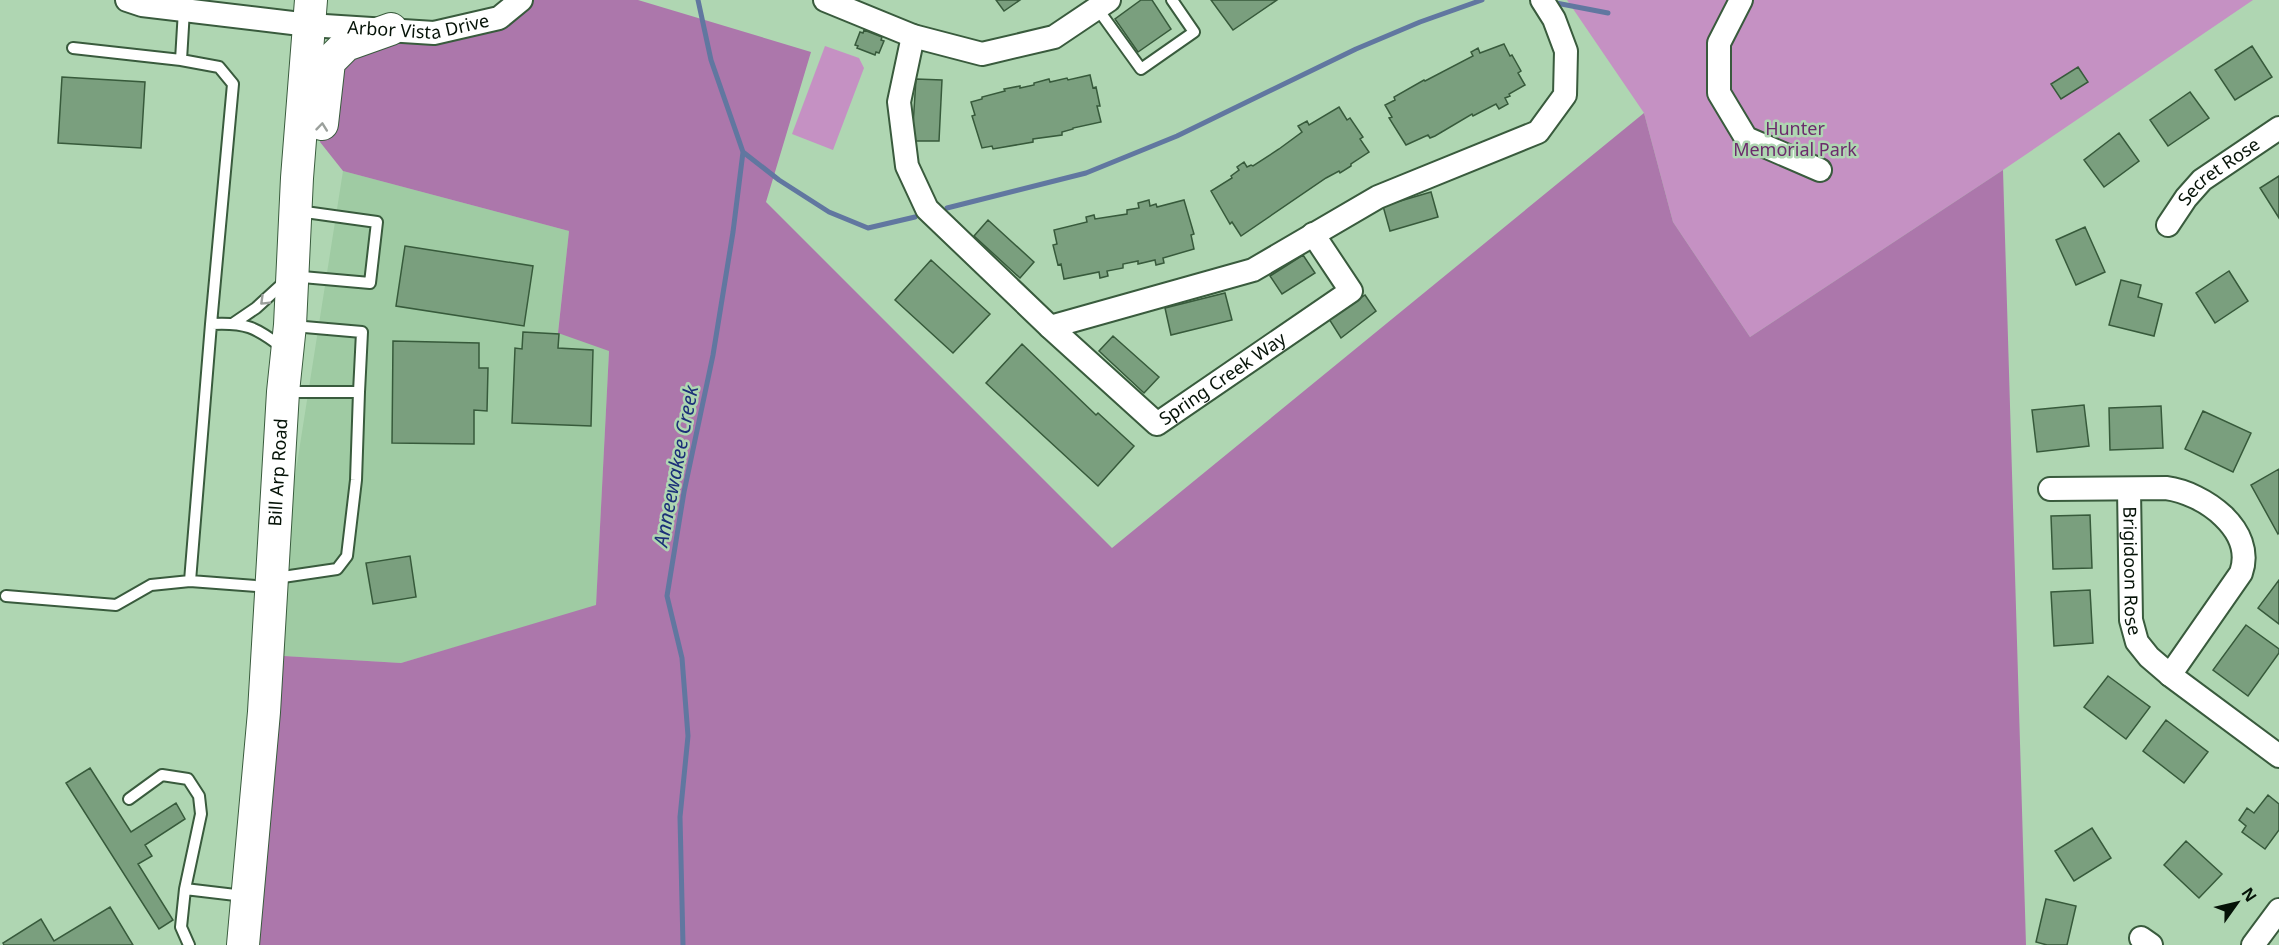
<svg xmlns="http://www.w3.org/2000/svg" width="2279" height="945" font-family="'Noto Sans',sans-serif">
  <rect width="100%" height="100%" fill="#afd6b2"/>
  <!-- built -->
  <path fill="#9fcba3" d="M343 171 569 231 558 332 609 350 596 606 401 663 267 655Z"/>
  <!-- green -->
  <path fill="#c591c3" d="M1567 0H2253L2003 170 1750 337 1673 222 1644 113Z
    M825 46 859 58 864 68 833 150 792 134Z"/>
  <!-- forest -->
  <path fill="#ac77ab" d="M521 0H638L811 52 766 202 1112 548 1644 113 1673 222 1750 337 2003 170 2026 945H243L267 655 401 663 596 605 609 351 558 333 569 231 343 171 320 142 329 62 346 45 434 33Z"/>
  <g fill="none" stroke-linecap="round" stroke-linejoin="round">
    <!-- stream -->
    <path stroke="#6177a0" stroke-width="5" d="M1551 2 1608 13
      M743 152 779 180 829 212 868 228 915 217
      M947 208 1086 173 1177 136 1356 49 1420 22 1482 0
      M683 945 680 817 688 736 682 658 667 596 684 492 713 355 733 232 743 152 711 60 698 0"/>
  </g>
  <!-- building -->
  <path fill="#7a9f7e" stroke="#375a3b" stroke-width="1.5" d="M996 0H1020L1004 11Z
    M1141 0H1152L1171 29 1138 52 1115 19Z
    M1211 0H1277L1233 30Z
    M864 30 882 37 881 40 884 41 879 53 876 52 875 55 857 48 858 46 855 45 860 32 863 33Z
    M1504 44 1510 56 1512 55 1521 71 1518 73 1525 85 1509 94 1510 96 1505 98 1508 104 1499 109 1496 104 1473 116 1472 114 1435 136 1430 138 1428 135 1406 145 1389 118 1392 117 1385 105 1395 100 1394 97 1424 80 1425 81 1473 56 1471 52 1478 48 1480 53Z
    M2252 46 2272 77 2235 100 2215 70Z
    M2078 67 2088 82 2061 99 2051 84Z
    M1090 75 1093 88 1096 87 1100 106H1097L1101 122 1073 128V129L1062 132V135L1033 139V142L993 149 992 146 982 148 972 116 975 115 971 102 982 99V97L1005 91 1004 89 1020 86V88L1034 85V83L1049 79 1050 82 1067 78 1068 80Z
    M62 77 145 82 141 148 58 143Z
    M916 79 942 80 939 141H912Z
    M2190 92 2209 118 2168 146 2150 120Z
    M1339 107 1347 120 1350 118 1363 137 1360 139 1369 152 1351 164V166L1340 173 1339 171 1326 178 1241 236 1232 222 1230 224 1211 191 1232 178 1231 176 1239 170 1237 167 1244 162 1247 167 1251 165 1253 166 1279 149 1302 132 1298 126 1307 121 1309 125Z
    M2119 133 2139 161 2104 187 2084 160Z
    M2279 176V218L2260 188Z
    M1431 192 1438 217 1390 231 1383 206Z
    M1149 200 1150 206 1156 204 1157 207 1184 200 1194 234 1191 235 1194 249 1163 258 1164 263 1156 265 1155 260 1138 264V261L1123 264V268L1107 271 1108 276 1100 278 1099 272 1064 279 1061 264 1058 265 1053 245 1057 244 1054 230 1087 222 1086 217 1094 215 1095 219 1127 214V210L1139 208 1138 203Z
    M988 220 1034 262 1020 278 974 236Z
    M2085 227 2105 272 2076 285 2056 240Z
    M405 246 533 266 524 326 396 306Z
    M1303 255 1315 273 1282 294 1270 276Z
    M931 260 990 314 953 353 895 300Z
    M2229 271 2248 301 2215 323 2196 293Z
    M2121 280 2141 285 2138 297 2162 304 2154 336 2109 325Z
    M1225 293 1232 320 1171 335 1165 308Z
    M1365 295 1376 311 1341 338 1329 319Z
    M523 332 559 334 558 348 593 350 591 426 512 423 515 348 522 349Z
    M1113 336 1159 377 1144 393 1099 351Z
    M393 341 479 343V368H488L487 411 474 410V444L392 443Z
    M1022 344 1096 415 1098 413 1134 446 1098 486 986 383Z
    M2084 405 2089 446 2037 452 2032 410Z
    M2161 406 2163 448 2110 450 2109 408Z
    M2203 411 2251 433 2233 472 2185 449Z
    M2279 469V533L2278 534 2251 485Z
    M2090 515 2092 568 2053 569 2051 516Z
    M410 556 416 597 373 604 366 563Z
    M2279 580V624L2258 608Z
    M2090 590 2093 643 2054 646 2051 592Z
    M2246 625 2279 649V653L2248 696 2213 670Z
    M2108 676 2150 707 2126 739 2084 707Z
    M2166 720 2208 752 2184 783 2143 751Z
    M90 768 131 832 176 803 185 819 145 845 152 856 138 864 173 920 159 929 66 783Z
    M2268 795 2279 804V830L2265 849 2242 832 2246 826 2239 820 2247 808 2254 813Z
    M2092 828 2111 858 2074 881 2055 851Z
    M2186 841 2222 874 2199 898 2164 865Z
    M2046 899 2076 906 2067 945H2047L2036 942Z
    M110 907 133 945H4L3 943 41 919 54 941Z"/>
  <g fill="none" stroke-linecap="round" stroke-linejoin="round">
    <defs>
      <path id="service" d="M1097 8 1141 69 1194 32 1172 0
        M184 10 181 60 219 67 233 84 211 324C245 322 256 327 283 348
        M73 48 181 60
        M234 323 256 308 291 276 370 283 377 222 298 211
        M285 392H359L362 332 293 326
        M276 578 337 569 347 556 356 480 359 392
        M190 581 268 587
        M6 596 116 605 151 585 190 581 211 324
        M129 799 162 775 188 779 199 796 201 814 185 889
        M189 945 181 927 185 889 244 896"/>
      <g id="minor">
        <path id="s1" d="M127 0 142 5 309 25 434 33 499 18 521 0"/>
        <path d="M825 0 913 36 982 54 1054 37 1109 0"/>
        <path d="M1741 0 1719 43V93L1746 138 1820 170"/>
        <path d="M913 36 899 102 907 166 927 209 1050 327 1253 270 1378 197 1538 132 1565 95 1566 51 1554 19 1542 0"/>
        <path id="s2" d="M2168 225 2186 198 2202 180 2279 128"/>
        <path id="s3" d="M1050 327 1157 424 1351 291 1313 234"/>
        <path d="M2050 489 2166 488C2204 493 2256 530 2241 573L2170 675"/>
        <path id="s4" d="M2129 489 2131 620 2137 642 2149 657 2170 675 2279 756"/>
        <path d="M2141 938 2151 945"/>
        <path d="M2253 945 2279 910"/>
      </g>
      <g id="secondary">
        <path d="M322 124 329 62 346 45 391 29"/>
        <path id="s5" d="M243 945 264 712 283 392 290 325 297 178 311 0"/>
      </g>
    </defs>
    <!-- service casing -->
    <use href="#service" stroke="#395b3d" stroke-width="14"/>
    <!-- minor casing -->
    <use href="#minor" stroke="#395b3d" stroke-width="26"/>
    <!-- secondary casing -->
    <use href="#secondary" stroke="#395b3d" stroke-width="34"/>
    <!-- service -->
    <use href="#service" stroke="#fff" stroke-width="10"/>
    <!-- minor -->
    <use href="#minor" stroke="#fff" stroke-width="22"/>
    <!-- secondary -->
    <use href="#secondary" stroke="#fff" stroke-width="32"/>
  </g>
  <!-- one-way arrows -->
  <defs><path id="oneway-chevron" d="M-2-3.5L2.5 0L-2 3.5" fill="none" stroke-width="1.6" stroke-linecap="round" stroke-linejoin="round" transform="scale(1.5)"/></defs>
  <g stroke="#9ba09c">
    <use href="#oneway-chevron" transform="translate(322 127) rotate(-84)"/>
    <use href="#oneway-chevron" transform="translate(264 301) rotate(136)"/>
  </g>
  <g text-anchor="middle" stroke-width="5" stroke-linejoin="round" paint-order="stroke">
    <!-- street labels -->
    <g font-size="18" fill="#051207" stroke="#afd6b2">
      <text dy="6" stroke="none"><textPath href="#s1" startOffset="294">Arbor Vista Drive</textPath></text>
      <text dy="6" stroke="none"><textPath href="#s2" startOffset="75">Secret Rose</textPath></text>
      <text dy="6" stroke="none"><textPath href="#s3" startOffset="224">Spring Creek Way</textPath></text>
      <text dy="6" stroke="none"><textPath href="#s5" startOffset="474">Bill Arp Road</textPath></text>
      <text dy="6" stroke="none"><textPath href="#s4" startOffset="82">Brigidoon Rose</textPath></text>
    </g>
    <!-- park labels -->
    <g font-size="18" fill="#6c2b6c" stroke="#afd6b2">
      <text x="1795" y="135">Hunter<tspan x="1795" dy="21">Memorial Park</tspan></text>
    </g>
    <!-- water labels -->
    <g font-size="20" font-style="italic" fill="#1b2f78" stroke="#afd6b2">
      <text transform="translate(676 466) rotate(-79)" y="7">Anneewakee Creek</text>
    </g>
  </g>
  <!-- north arrow -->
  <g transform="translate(2237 903) rotate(56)" stroke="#afd6b2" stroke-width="4.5" paint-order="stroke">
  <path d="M0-4.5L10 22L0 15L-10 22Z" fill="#051207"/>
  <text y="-9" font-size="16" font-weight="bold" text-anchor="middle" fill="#051207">N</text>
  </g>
</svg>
